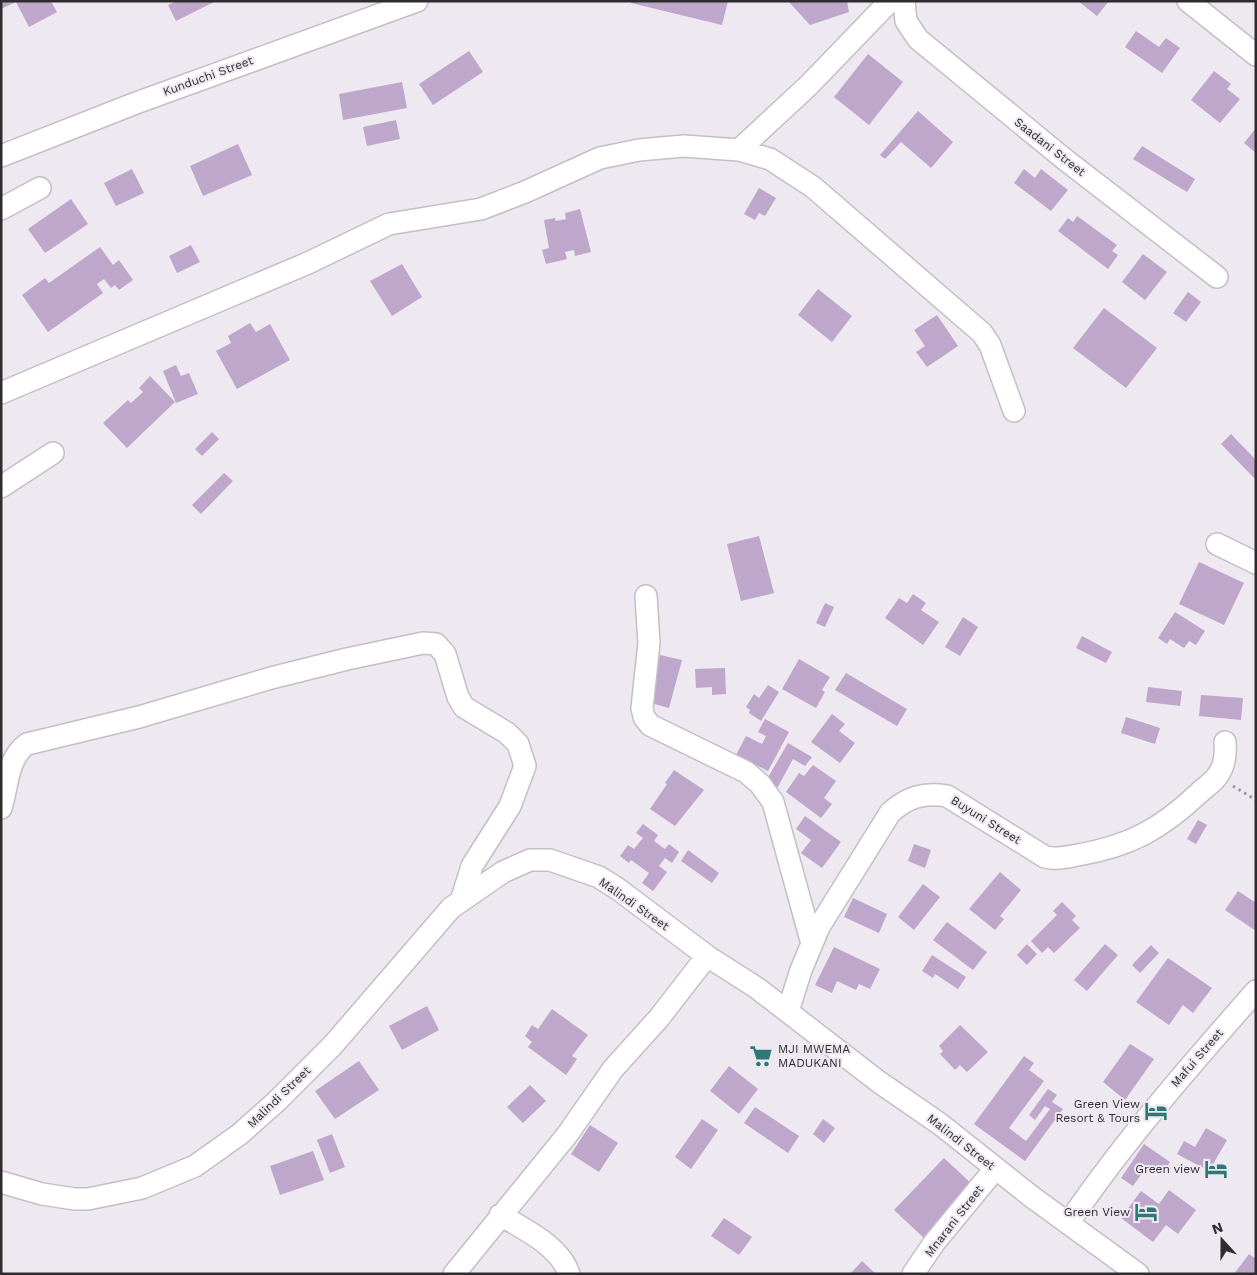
<svg xmlns="http://www.w3.org/2000/svg" width="1257" height="1275" font-family="'Work Sans',sans-serif">
  <rect width="100%" height="100%" fill="#eee8f1"/>
  <!-- building -->
  <path fill="#bfa6cb" d="M1 1H51L57 12 29 27 16 2 1 9Z
    M176 1H216L176 21 168 5Z
    M631 1H728L722 25 631 3Z
    M788 1H847L849 12 810 25Z
    M1078 1H1109L1097 16Z
    M1136 31 1159 47 1166 38 1180 48 1162 73 1125 47Z
    M469 51 483 72 433 105 419 84Z
    M868 54 903 82 869 125 834 97Z
    M1214 71 1231 84 1227 89 1240 99 1220 123 1191 100Z
    M402 82 407 108 343 120 339 94Z
    M918 111 953 142 931 168 901 142 885 159 880 155Z
    M396 120 400 139 367 146 363 127Z
    M1256 128V153L1244 143Z
    M238 144 252 175 203 196 190 166Z
    M1142 146 1195 179 1187 192 1133 159Z
    M132 169 144 193 116 206 104 183Z
    M1024 169 1035 178 1041 169 1068 190 1051 211 1014 183Z
    M759 188 776 198 765 216 759 213 755 220 744 214Z
    M71 199 88 224 45 253 28 229Z
    M580 209 591 252 575 256 574 250 565 252 567 259 546 264 542 250 549 248 544 220 555 218 556 221 566 219 565 213Z
    M1077 216 1117 245 1112 251 1118 255 1108 269 1058 231 1068 218 1073 222Z
    M191 245 200 262 177 273 169 256Z
    M100 247 113 265 119 260 133 280 119 290 115 285 111 288 104 279 97 284 103 293 48 332 22 295 45 278 49 283Z
    M1143 254 1167 272 1145 300 1122 282Z
    M402 264 422 297 392 316 370 281Z
    M818 289 852 316 832 342 798 315Z
    M1188 292 1201 302 1186 322 1173 313Z
    M1104 308 1157 348 1126 388 1073 348Z
    M937 315 958 346 927 367 916 352 925 346 914 330Z
    M250 323 256 332 270 324 290 360 237 389 216 351 231 343 228 336Z
    M176 365 181 376 189 373 198 394 176 403 163 371Z
    M150 376 175 402 127 448 103 423 128 400 131 403 143 392 139 388Z
    M212 432 219 439 202 456 195 449Z
    M1231 434 1256 460V480L1221 444Z
    M224 473 233 481 201 514 192 505Z
    M759 536 774 593 741 601 727 544Z
    M1199 562 1244 583 1224 625 1179 604Z
    M913 594 926 603 921 610 939 622 923 645 885 618 899 598 907 603Z
    M825 603 834 607 825 627 816 623Z
    M1175 612 1205 631 1196 645 1189 641 1184 648 1170 639 1167 644 1158 638Z
    M963 617 978 627 960 656 945 647Z
    M1082 636 1112 652 1106 663 1076 648Z
    M660 655 682 660 669 708 647 702Z
    M799 659 830 677 822 690 825 692 816 708 782 689Z
    M725 668 726 694 712 695V687L696 688 695 669Z
    M846 673 907 709 897 726 835 690Z
    M768 685 779 692 761 721 749 713 750 710 746 707 754 694 759 698Z
    M1148 687 1182 691 1180 706 1146 702Z
    M1201 695 1243 698 1241 720 1199 716Z
    M832 714 845 724 839 731 855 743 840 763 811 742Z
    M1126 717 1160 728 1155 744 1121 733Z
    M765 719 789 732 768 771 736 755 746 736 762 744 766 736 758 732Z
    M788 743 812 757 805 766 793 759 774 794 767 779Z
    M813 765 836 781 824 798 832 804 821 818 786 792 799 773 804 776Z
    M674 770 704 790 675 826 650 809 667 784 665 783Z
    M805 816 841 842 822 868 801 853 811 840 796 829Z
    M1198 820 1207 825 1196 844 1187 839Z
    M643 824 658 835 654 841 665 849 669 844 679 852 672 863 665 858 659 866 667 872 653 891 642 883 649 873 631 860 629 863 620 856 628 845 634 849 643 838 636 833Z
    M914 844 931 850 925 868 908 861Z
    M688 850 719 873 712 883 681 861Z
    M1000 872 1021 890 1000 916 1004 919 995 930 969 909Z
    M923 884 940 897 914 930 898 917Z
    M1238 891 1256 903V931L1225 910Z
    M853 898 887 914 879 933 844 917Z
    M1062 902 1076 916 1072 920 1080 928 1054 953 1048 947 1042 953 1031 941 1057 915 1053 911Z
    M947 922 987 952 973 970 933 940Z
    M1027 944 1037 954 1027 965 1017 955Z
    M1105 944 1118 955 1087 991 1074 980Z
    M1151 945 1159 953 1140 973 1132 965Z
    M834 947 880 969 870 989 859 984 856 990 837 981 832 993 815 985Z
    M932 955 966 977 958 989 935 974 933 978 922 971Z
    M1168 958 1212 988 1193 1013 1183 1005 1169 1025 1136 1002Z
    M427 1006 439 1030 402 1050 389 1026Z
    M552 1009 588 1035 572 1056 577 1059 566 1075 528 1047 532 1042 525 1036 532 1025 538 1029Z
    M960 1025 988 1052 967 1072 960 1065 955 1070 940 1054 943 1051 939 1046Z
    M1130 1044 1154 1059 1125 1100 1103 1082Z
    M1024 1056 1034 1063 1029 1070 1044 1081 1009 1128 1026 1141 1050 1109 1045 1106 1035 1120 1029 1115 1048 1089 1057 1095 1052 1102 1063 1109 1025 1161 974 1124Z
    M359 1061 379 1090 335 1119 315 1091Z
    M729 1066 758 1089 739 1114 710 1091Z
    M530 1085 546 1101 523 1123 507 1107Z
    M755 1107 799 1136 788 1153 744 1123Z
    M702 1119 718 1130 691 1169 675 1157Z
    M823 1119 835 1128 824 1143 813 1134Z
    M590 1125 618 1143 599 1172 571 1154Z
    M1206 1128 1227 1140 1209 1171 1177 1154 1184 1141 1195 1147Z
    M332 1134 345 1167 330 1173 317 1140Z
    M1144 1144 1170 1162 1162 1174 1148 1165 1133 1186 1121 1178Z
    M313 1151 324 1180 280 1195 270 1166Z
    M944 1158 974 1186 925 1239 894 1210Z
    M1169 1190 1196 1210 1178 1234 1166 1225 1153 1242 1121 1218 1141 1191 1159 1204Z
    M724 1218 752 1237 739 1255 711 1236Z
    M1249 1254 1256 1259V1274H1234Z
    M862 1261 876 1274H850Z"/>
  <g fill="none" stroke-linecap="round" stroke-linejoin="round">
    <defs>
      <path id="minor" d="M904 1 906 21 918 39 1063 158 1217 277
        M1188 1 1256 55
        M739 150 808 86 890 1
        M1 156 136 103 417 1
        M1 209 40 188
        M1 393 308 263 389 224 481 209 525 192 600 158 639 150 684 146 739 150 770 159 813 187 982 333 990 345 1014 411
        M1 487 53 453
        M1217 544 1256 563
        M646 596 649 643 642 708 644 717 650 725 746 772 760 784 773 802 812 944
        M1 808C8 786 7 758 27 744L139 717 271 678 347 659 423 643 436 644 445 654 458 697 464 707 507 733 518 744 525 766 510 806 472 866 462 898
        M788 1011 801 970 819 927 890 813C907 797 924 792 947 796L1045 857C1056 860 1067 857 1078 855 1130 846 1161 829 1199 793 1205 787 1214 782 1218 775 1225 765 1226 753 1225 742
        M1 1182 42 1194 75 1199H88L142 1188 195 1166 240 1134 277 1101 333 1045 451 908 503 872 530 860H550L599 877 618 889 707 956 757 988 879 1082 940 1124 1032 1197 1138 1274
        M500 1215C524 1229 560 1246 569 1274
        M1069 1222C1126 1139 1189 1067 1256 991
        M454 1274 567 1135 613 1069 659 1018 707 956
        M913 1274 934 1243 995 1169"/>
    </defs>
    <!-- minor casing -->
    <use href="#minor" stroke="#c4bec7" stroke-width="24"/>
    <!-- path -->
    <path stroke="#9e99a0" stroke-width="3" stroke-dasharray="2.5 4" stroke-linecap="butt" d="M1233 786 1256 800"/>
    <!-- minor -->
    <use href="#minor" stroke="#fff" stroke-width="21"/>
  </g>
  <!-- icons -->
  <defs>
    <symbol id="supermarket-bare" viewBox="-9 -9 18 18"><path d="M-6-5.5h2.5l.6 2H6L4.5 2H-2.5L-4.4-4H-6ZM-1.5 3.2a1.3 1.3 0 1 0 .1 0ZM3 3.2a1.3 1.3 0 1 0 .1 0Z" fill="#2e7875" stroke="#eee8f1" stroke-width="2.5" paint-order="stroke"/></symbol>
    <symbol id="hotel-bare" viewBox="-9 -9 18 18"><path d="M-6-4.5h1.5V1H6V5H4.5V3h-9V5H-6ZM-4 0a1.8 1.8 0 1 1 3.6 0ZM.5 0V-2.5h3Q6-2.5 6 0Z" fill="#2e7875" stroke="#eee8f1" stroke-width="2.5" paint-order="stroke"/></symbol>
  </defs>
  <g fill-rule="evenodd">
    <use href="#supermarket-bare" x="745" y="1040" width="32" height="32"/>
    <use href="#hotel-bare" x="1140" y="1095" width="32" height="32"/>
    <use href="#hotel-bare" x="1200" y="1153" width="32" height="32"/>
    <use href="#hotel-bare" x="1130" y="1196" width="32" height="32"/>
  </g>
  <g text-anchor="middle" stroke-width="4" stroke-linejoin="round" paint-order="stroke">
    <!-- street labels -->
    <g font-size="12" fill="#2e2c2f" stroke="#eee8f1">
      <text transform="translate(208 76) rotate(-20)" y="4">Kunduchi Street</text>
      <text transform="translate(1050 147) rotate(38)" y="4">Saadani Street</text>
      <text transform="translate(986 820) rotate(32)" y="4">Buyuni Street</text>
      <text transform="translate(634 904) rotate(35)" y="4">Malindi Street</text>
      <text transform="translate(1197 1058) rotate(-49)" y="4">Mafui Street</text>
      <text transform="translate(279 1097) rotate(-44)" y="4">Malindi Street</text>
      <text transform="translate(961 1142) rotate(38)" y="4">Malindi Street</text>
      <text transform="translate(954 1221) rotate(-52)" y="4">Mnarani Street</text>
    </g>
    <!-- poi labels -->
    <g font-size="12" fill="#2e2c2f" stroke="#eee8f1" text-anchor="end">
      <text x="778" y="1053" text-anchor="start">MJI MWEMA<tspan x="778" dy="14">MADUKANI</tspan></text>
      <text x="1140" y="1108">Green View<tspan x="1140" dy="14">Resort &amp; Tours</tspan></text>
      <text x="1200" y="1173">Green view</text>
      <text x="1130" y="1216">Green View</text>
    </g>
  </g>
  <!-- border -->
  <rect width="1257" height="1275" fill="none" stroke="#2e2c2f" stroke-width="5"/>
  <!-- north arrow -->
  <g transform="translate(1222 1240) rotate(339)" stroke="#eee8f1" stroke-width="4" paint-order="stroke">
  <path d="M0-4L9 19L0 12L-9 19Z" fill="#2e2c2f"/>
  <text y="-8" font-size="14" font-weight="bold" text-anchor="middle" fill="#2e2c2f">N</text>
  </g>
</svg>
